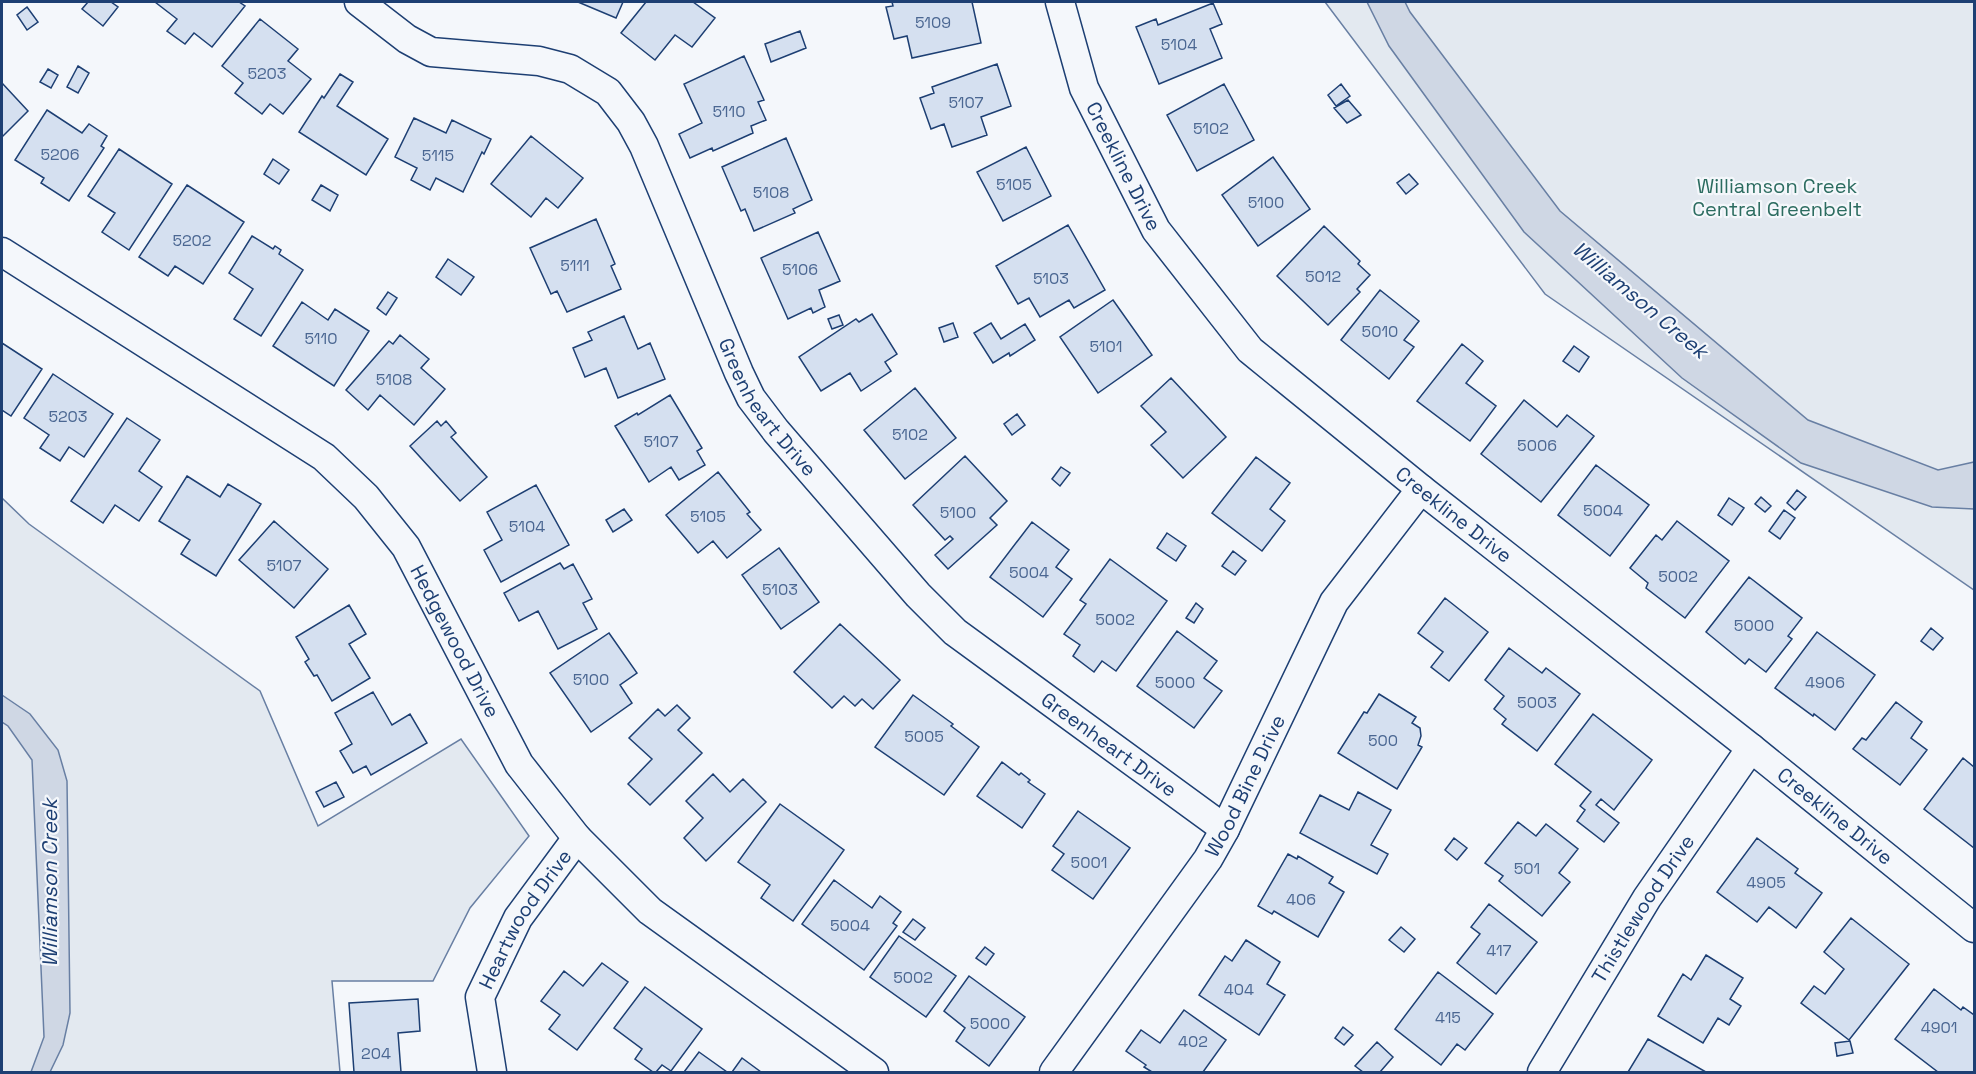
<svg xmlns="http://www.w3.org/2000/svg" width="1976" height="1074" font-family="'Space Grotesk',sans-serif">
  <rect width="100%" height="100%" fill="#f4f7fb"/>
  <!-- green -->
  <path fill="#e3e9f0" stroke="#687fa3" stroke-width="1.5" d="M1325 2H1974V590L1545 294Z
    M2 498 29 524 260 691 318 826 461 739 529 836 470 908 433 981H332L340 1072H2Z"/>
  <!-- water -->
  <path fill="#cfd7e4" stroke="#687fa3" stroke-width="1.5" d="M1367 2H1405L1410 12 1560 211 1808 420 1938 470 1974 462V509L1932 507 1801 463 1682 378 1524 232 1389 46Z
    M2 695 30 714 58 750 67 781 70 1013 63 1045 50 1072H31L44 1037 32 760 8 726 2 722Z"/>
  <!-- building -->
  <path fill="#d5e0f0" stroke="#1d3f73" stroke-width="1.5" d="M88 2H111L118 7 103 26 82 9Z
    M155 2H239L245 6 212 47 194 33 185 44 167 31 177 19Z
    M578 2H623L616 18Z
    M646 2H693L715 18 692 47 675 35 655 60 621 33Z
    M892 2H972L981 43 912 58 907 36 894 39 886 7 893 6Z
    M1213 3 1222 24 1210 29 1222 58 1159 84 1136 27 1156 19 1158 25Z
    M27 7 38 22 27 30 17 15Z
    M260 19 298 49 288 61 311 79 283 114 270 104 262 114 235 93 243 83 222 66Z
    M800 31 806 48 771 62 765 44Z
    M744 56 764 100 758 102 766 120 751 126 753 133 713 151 712 148 690 158 679 134 702 123 684 84Z
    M997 64 1011 106 981 117 987 135 952 147 944 124 931 129 920 98 934 93 932 87Z
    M78 66 89 73 78 93 67 87Z
    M48 69 58 75 51 88 40 82Z
    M340 74 353 82 337 106 388 139 366 175 299 132 322 96 324 98Z
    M2 83 28 111 2 137Z
    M1224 84 1254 140 1197 171 1167 115Z
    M1341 84 1350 96 1336 106 1328 95Z
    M1348 100 1361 115 1347 123 1334 108Z
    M47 110 82 133 89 124 107 136 101 146 104 148 69 201 41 183 44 178 15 160Z
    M414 118 446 133 452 120 491 139 484 154 482 152 463 192 436 178 430 190 411 180 417 168 395 157Z
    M531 136 583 178 558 208 546 198 531 217 491 184Z
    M786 138 812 200 793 209 795 213 754 231 745 209 741 211 722 167Z
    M1026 147 1051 196 1003 221 977 172Z
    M119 149 172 184 129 250 102 232 115 213 88 196Z
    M1273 157 1310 209 1258 246 1222 195Z
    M273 159 289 170 279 184 264 174Z
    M1409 174 1418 184 1406 194 1397 183Z
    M187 185 244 222 203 284 175 266 168 276 139 257Z
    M321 185 338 195 330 211 312 200Z
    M596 219 615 264 611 266 621 289 567 312 557 291 551 294 530 248Z
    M1068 225 1105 290 1074 308 1069 300 1040 317 1029 298 1018 304 996 266Z
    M1324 226 1360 261 1358 264 1370 275 1357 289 1360 292 1328 325 1277 276Z
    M818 232 840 281 819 290 825 307 813 313 811 308 788 319 761 258Z
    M252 236 273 249 275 246 281 250 279 254 303 270 261 336 234 319 253 289 229 273Z
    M448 259 474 277 461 295 436 277Z
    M1380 290 1419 321 1404 340 1414 347 1389 379 1341 340Z
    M388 292 397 298 386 315 377 308Z
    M1113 300 1152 355 1098 393 1060 337Z
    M302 302 328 320 335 309 369 331 334 386 273 346Z
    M872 314 897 354 885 362 891 371 861 391 850 373 821 391 799 357 856 319 859 322Z
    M839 315 843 325 832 329 828 319Z
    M624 316 638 349 650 343 665 379 618 398 606 368 585 377 573 348 592 340 588 332Z
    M953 323 958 337 944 342 939 328Z
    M991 323 1001 339 1025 324 1035 340 1010 356 1009 353 993 363 974 333Z
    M400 335 429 359 421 368 445 389 414 425 380 395 368 410 346 390 389 341 393 344Z
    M2 343 42 369 11 416 2 410Z
    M1462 344 1483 361 1466 383 1496 406 1470 441 1417 401Z
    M1574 346 1589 357 1579 372 1563 361Z
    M53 374 113 414 84 457 69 447 60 461 40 448 49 435 24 418Z
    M1171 378 1226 437 1183 478 1151 445 1166 432 1141 406Z
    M915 388 956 438 905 479 864 430Z
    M670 395 702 448 697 451 705 465 679 480 671 467 649 482 615 426 637 413 638 415Z
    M1524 400 1557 427 1567 415 1594 436 1541 502 1481 454Z
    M1017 414 1025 425 1012 435 1004 424Z
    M127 418 160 440 139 471 162 487 139 521 115 505 103 523 71 501Z
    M437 421 441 426 446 421 456 433 451 437 487 477 460 501 410 446Z
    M965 456 1007 501 990 518 997 525 948 569 935 555 953 539 950 536 945 540 913 505Z
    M1256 457 1290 483 1270 509 1285 521 1262 551 1212 513Z
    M1596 465 1649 505 1610 556 1558 515Z
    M1061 467 1070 473 1060 486 1052 479Z
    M718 472 750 512 747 514 761 530 727 558 713 541 698 553 666 515Z
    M187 476 220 497 228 484 261 504 216 576 181 554 190 540 159 521Z
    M536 485 569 545 501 582 484 550 502 540 487 512Z
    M1797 490 1806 497 1795 510 1787 503Z
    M1761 497 1771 506 1765 512 1755 504Z
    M1729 498 1744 508 1732 525 1718 515Z
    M624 509 632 520 613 532 606 520Z
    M1784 510 1795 518 1780 539 1769 531Z
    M274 521 328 569 294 608 239 560Z
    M1677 521 1729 561 1685 618 1646 588 1648 583 1630 568 1656 535 1662 540Z
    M1032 522 1069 550 1056 567 1072 579 1043 617 990 577Z
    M1167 533 1186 546 1176 561 1157 548Z
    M779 548 819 602 781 629 742 575Z
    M1233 551 1246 561 1235 575 1222 566Z
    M1110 559 1167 601 1116 671 1102 661 1094 672 1073 656 1080 645 1064 634 1086 604 1080 600Z
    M560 563 564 569 573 564 592 599 583 603 597 629 558 649 538 611 519 621 504 593Z
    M1749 577 1802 618 1788 636 1792 639 1766 672 1749 659 1745 664 1706 632Z
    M1445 598 1488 632 1449 681 1431 667 1443 652 1418 633Z
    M1196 603 1203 609 1194 623 1186 618Z
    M349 605 366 634 349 644 370 678 332 701 317 675 314 676 305 662 309 659 296 637Z
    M840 624 900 680 873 709 862 699 855 706 844 696 832 708 794 672Z
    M1931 628 1943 638 1933 650 1921 641Z
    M1177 631 1217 661 1204 678 1222 691 1194 728 1137 686Z
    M1817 632 1875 675 1835 730 1814 714 1813 716 1775 688Z
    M609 633 637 673 620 685 632 703 591 732 550 673Z
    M1509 648 1542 673 1546 668 1580 694 1537 751 1502 724 1506 719 1494 709 1504 696 1485 680Z
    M373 692 392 725 410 714 427 743 371 775 366 766 353 773 340 751 352 744 335 713Z
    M1379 694 1416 717 1412 723 1420 728 1421 736 1418 745 1422 747 1397 789 1338 753 1364 712 1367 713Z
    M913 695 953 724 951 726 979 747 944 795 875 747Z
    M1896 702 1922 722 1911 738 1927 750 1900 785 1853 749 1862 738 1866 740Z
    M677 705 690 718 678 730 702 753 650 805 628 784 652 759 629 738 658 709 665 716Z
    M1593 714 1652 760 1614 810 1601 799 1596 805 1619 823 1604 842 1577 821 1585 810 1580 806 1591 792 1555 764Z
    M1963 758 1974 767V848L1924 809Z
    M1002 762 1019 775 1021 773 1030 780 1028 782 1045 794 1022 828 977 796Z
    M713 774 730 792 743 779 766 802 706 861 684 838 703 818 686 801Z
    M336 782 344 797 324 807 316 792Z
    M1358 792 1391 810 1371 845 1388 854 1377 874 1300 833 1320 795 1349 810Z
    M780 804 844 850 793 921 761 898 770 885 738 862Z
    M1078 811 1130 848 1093 899 1052 870 1064 854 1053 846Z
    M1518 822 1536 836 1546 824 1578 849 1559 873 1570 882 1542 916 1499 881 1503 876 1485 863Z
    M1454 838 1467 848 1457 860 1445 850Z
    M1757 838 1798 869 1795 873 1822 893 1796 928 1769 907 1757 922 1717 892Z
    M1288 854 1297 859 1298 856 1333 877 1329 883 1344 892 1318 937 1274 911 1272 914 1258 906Z
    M834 880 872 908 880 896 901 912 893 923 897 926 864 970 802 924Z
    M1489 904 1537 942 1496 994 1457 963 1480 934 1471 927Z
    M1851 918 1909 964 1849 1040 1801 1003 1814 986 1825 994 1844 969 1824 952Z
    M913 919 925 928 915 940 903 932Z
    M1401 927 1415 939 1404 952 1389 940Z
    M899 936 956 976 926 1017 870 977Z
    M1246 940 1280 962 1267 984 1285 995 1259 1035 1199 995 1225 956 1232 961Z
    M985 947 994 954 986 965 976 958Z
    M1706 955 1743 978 1730 999 1741 1006 1729 1025 1718 1018 1703 1043 1658 1016 1683 974 1691 980Z
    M602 963 628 982 577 1050 549 1029 560 1015 541 1001 564 971 583 986Z
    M1438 972 1493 1014 1465 1050 1457 1044 1441 1065 1395 1029Z
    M969 976 1025 1017 989 1066 956 1041 965 1028 944 1011Z
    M645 987 702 1029 671 1071 662 1065 656 1072H653L635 1059 642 1049 614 1028Z
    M1934 989 1961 1010 1963 1007 1974 1015V1072H1938L1895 1039Z
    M418 999 420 1031 398 1033 401 1072H354L349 1003Z
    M1184 1010 1226 1040 1203 1072H1152L1144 1067 1146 1065 1126 1051 1141 1030 1160 1043Z
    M1343 1027 1353 1035 1344 1045 1335 1038Z
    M1648 1039 1706 1072H1628Z
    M1850 1041 1853 1053 1837 1056 1835 1043Z
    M1377 1042 1393 1057 1380 1072H1363L1355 1066Z
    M699 1052 727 1072H684Z
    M742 1058 761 1072H732Z"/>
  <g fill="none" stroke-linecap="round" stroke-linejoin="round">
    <defs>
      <g id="street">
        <path id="s1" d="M359 2 407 39 431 52 539 61 570 69 608 92 631 122 644 146 739 373 751 398 776 431 918 595 955 632 1225 829"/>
        <path id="s2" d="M1060 2 1084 88 1156 230 1250 350 1421 489 1751 748 1974 928"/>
        <path id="s3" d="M2 252 324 457 366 497 406 547 519 764 577 838 650 911 874 1072"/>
        <path id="s4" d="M492 1072 480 997 518 918 577 838"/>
        <path id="s5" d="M1054 1072 1208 859 1225 829 1334 602 1421 489"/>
        <path id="s6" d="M1542 1072 1647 898 1751 748"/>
      </g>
    </defs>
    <!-- street casing -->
    <use href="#street" stroke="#1d3f73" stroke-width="31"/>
    <!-- street -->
    <use href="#street" stroke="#f4f7fb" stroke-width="28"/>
  </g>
  <g text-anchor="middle" stroke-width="4.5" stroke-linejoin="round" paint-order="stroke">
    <!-- number labels -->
    <g font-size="16" fill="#4b6792">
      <text x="933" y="28">5109</text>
      <text x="1179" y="50">5104</text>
      <text x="267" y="79">5203</text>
      <text x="966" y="108">5107</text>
      <text x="729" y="117">5110</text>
      <text x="1211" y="134">5102</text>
      <text x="60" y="160">5206</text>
      <text x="438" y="161">5115</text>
      <text x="1014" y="190">5105</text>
      <text x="771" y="198">5108</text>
      <text x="1266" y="208">5100</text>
      <text x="192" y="246">5202</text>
      <text x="575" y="271">5111</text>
      <text x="800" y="275">5106</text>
      <text x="1323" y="282">5012</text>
      <text x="1051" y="284">5103</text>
      <text x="1380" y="337">5010</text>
      <text x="321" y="344">5110</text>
      <text x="1106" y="352">5101</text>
      <text x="394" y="385">5108</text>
      <text x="68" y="422">5203</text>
      <text x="910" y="440">5102</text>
      <text x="661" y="447">5107</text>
      <text x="1537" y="451">5006</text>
      <text x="1603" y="516">5004</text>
      <text x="958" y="518">5100</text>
      <text x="708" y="522">5105</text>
      <text x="527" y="532">5104</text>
      <text x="284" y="571">5107</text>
      <text x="1029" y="578">5004</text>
      <text x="1678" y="582">5002</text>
      <text x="780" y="595">5103</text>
      <text x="1115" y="625">5002</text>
      <text x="1754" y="631">5000</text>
      <text x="591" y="685">5100</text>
      <text x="1175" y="688">5000</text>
      <text x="1825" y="688">4906</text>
      <text x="1537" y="708">5003</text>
      <text x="924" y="742">5005</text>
      <text x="1383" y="746">500</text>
      <text x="1089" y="868">5001</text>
      <text x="1527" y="874">501</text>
      <text x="1766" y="888">4905</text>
      <text x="1301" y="905">406</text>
      <text x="850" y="931">5004</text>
      <text x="1499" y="956">417</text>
      <text x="913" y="983">5002</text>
      <text x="1239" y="995">404</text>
      <text x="1448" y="1023">415</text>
      <text x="990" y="1029">5000</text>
      <text x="1939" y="1033">4901</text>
      <text x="1193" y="1047">402</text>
      <text x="376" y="1059">204</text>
    </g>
    <!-- street labels -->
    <g font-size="20" fill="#1d3f73" stroke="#f4f7fb">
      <text dy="7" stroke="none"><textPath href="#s2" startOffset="177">Creekline Drive</textPath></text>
      <text dy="7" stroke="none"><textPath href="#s1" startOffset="628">Greenheart Drive</textPath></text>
      <text dy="7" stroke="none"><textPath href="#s2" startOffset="663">Creekline Drive</textPath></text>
      <text dy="7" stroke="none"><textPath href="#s3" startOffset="610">Hedgewood Drive</textPath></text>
      <text dy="7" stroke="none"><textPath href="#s1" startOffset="1113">Greenheart Drive</textPath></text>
      <text dy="7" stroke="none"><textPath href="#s5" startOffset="345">Wood Bine Drive</textPath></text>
      <text dy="7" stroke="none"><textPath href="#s2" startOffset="1149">Creekline Drive</textPath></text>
      <text dy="7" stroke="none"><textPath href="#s6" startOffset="192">Thistlewood Drive</textPath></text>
      <text dy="7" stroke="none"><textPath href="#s4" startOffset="166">Heartwood Drive</textPath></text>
    </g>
    <!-- park labels -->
    <g font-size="20" fill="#2c6c60" stroke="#f4f7fb">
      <text x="1777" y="193">Williamson Creek<tspan x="1777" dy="23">Central Greenbelt</tspan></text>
    </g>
    <!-- water labels -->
    <g font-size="21" font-style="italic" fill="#1d3f73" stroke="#f4f7fb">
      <text transform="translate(1640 300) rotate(40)" y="7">Williamson Creek</text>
      <text transform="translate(50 883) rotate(-90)" y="7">Williamson Creek</text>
    </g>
  </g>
  <!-- border -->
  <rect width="1976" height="1074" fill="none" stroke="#1d3f73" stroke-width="6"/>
</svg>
